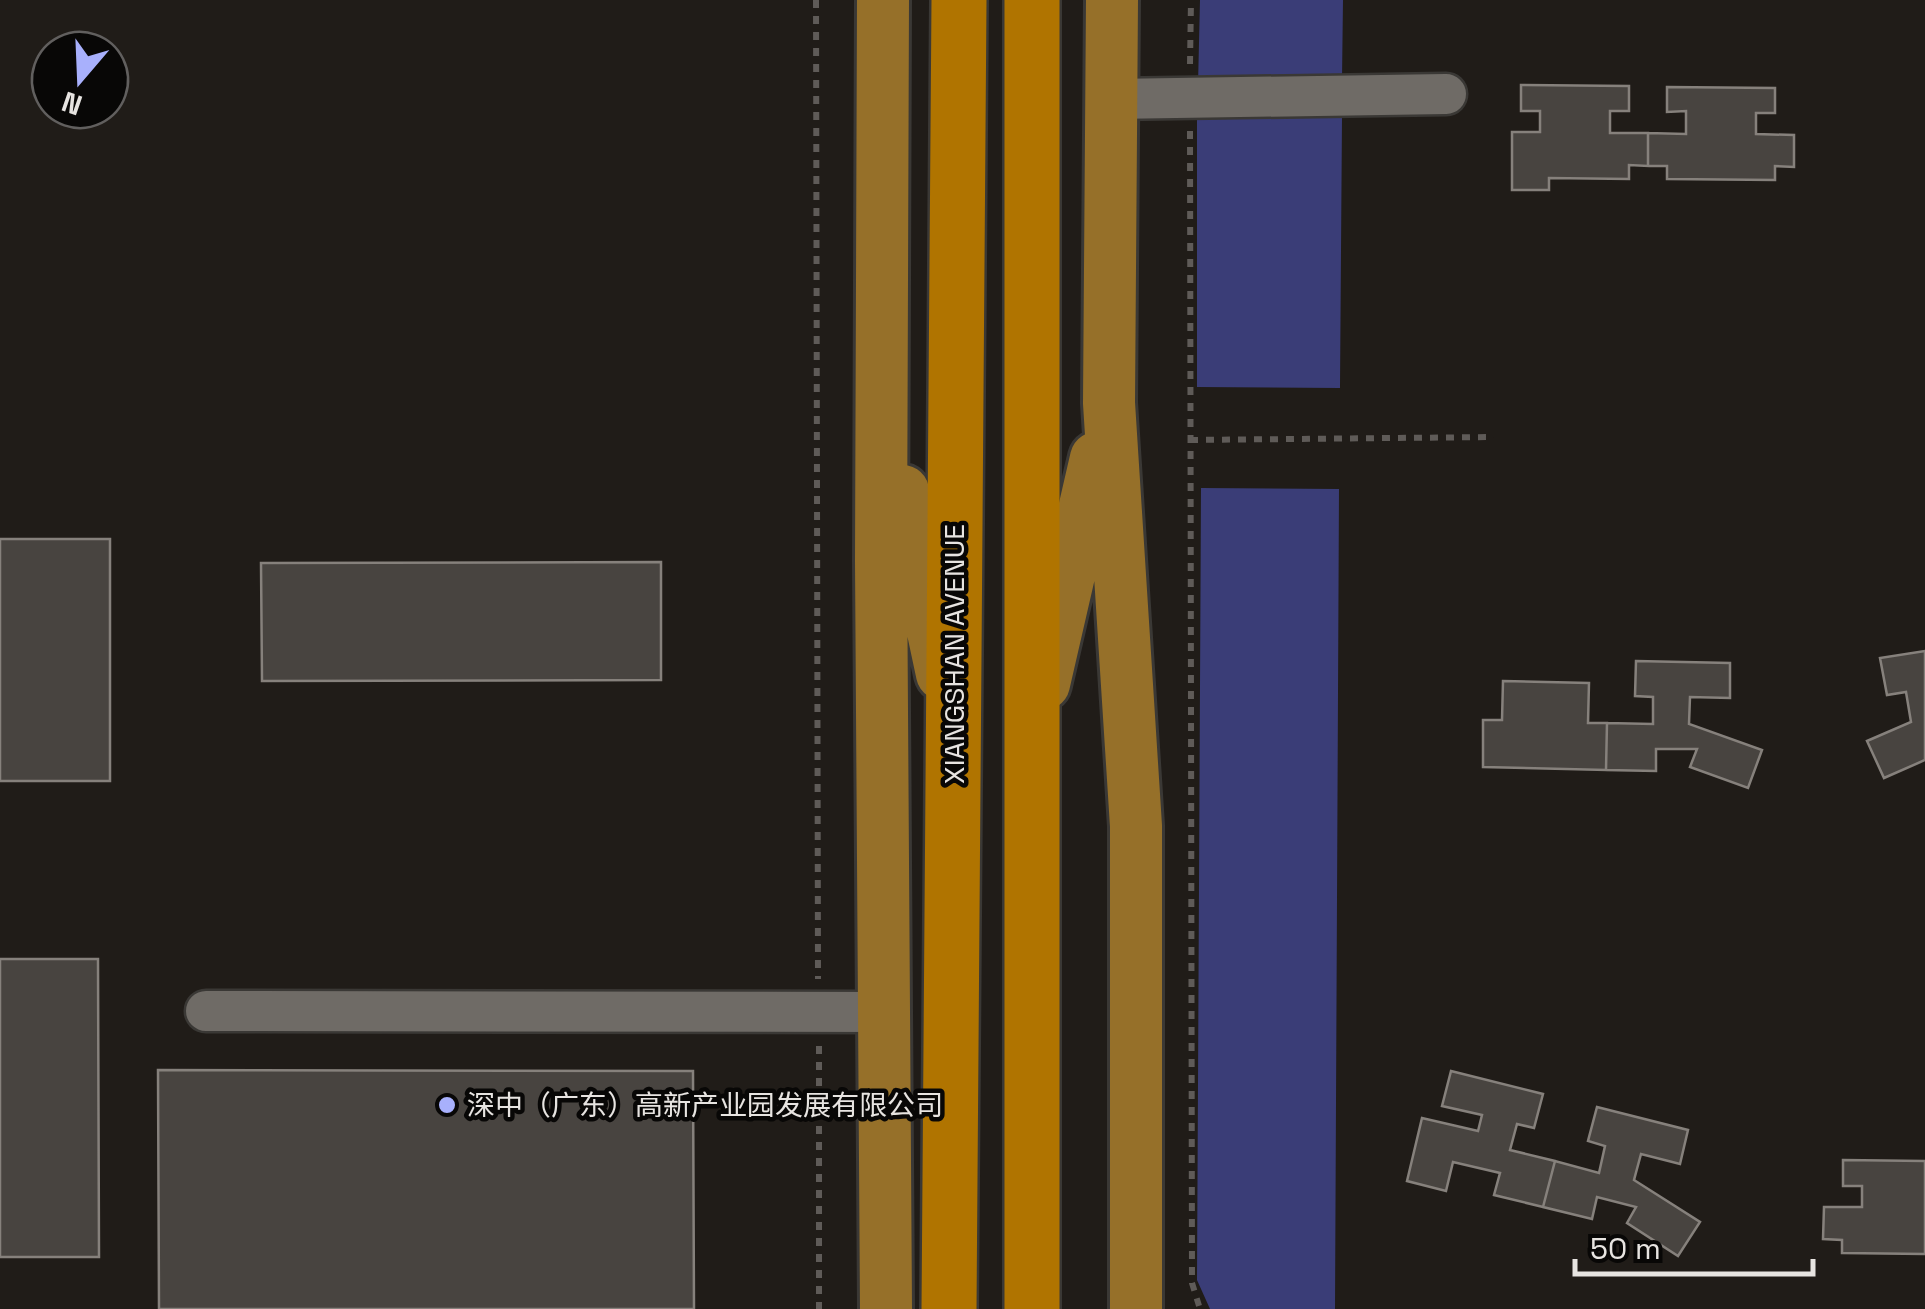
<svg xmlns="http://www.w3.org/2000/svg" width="1925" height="1309" font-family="'Space Grotesk','Noto Sans SC',sans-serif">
  <rect width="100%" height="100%" fill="#201c18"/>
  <!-- green -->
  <path fill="#3a3d77" d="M1200 0H1343L1342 79 1198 85Z
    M1197 116 1342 117 1340 388 1197 387Z
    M1201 488 1339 489 1335 1309H1210L1197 1280Z"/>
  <!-- building -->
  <path fill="#484440" stroke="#86817c" stroke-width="2.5" d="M1521 85 1629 86V111H1610V133H1648V166L1629 165V179L1549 178V190H1512V132H1540V111H1521Z
    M1667 87 1775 88V113H1756V134L1794 135V167L1775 166V180L1667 179V166H1648V133L1686 134V111L1667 112Z
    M0 539H110V781H0Z
    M661 562V680L262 681 261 563Z
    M1925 651V760L1884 778 1867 741 1911 722 1906 692 1887 695 1880 658Z
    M1636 661 1730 663V698L1690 697 1689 724 1762 750 1748 788 1690 767 1697 749H1656V771L1606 770 1607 723 1653 724V697L1635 696Z
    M1503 681 1589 683 1588 723H1607L1606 770 1483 767V720H1502Z
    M0 959H98L99 1257H0Z
    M158 1070 693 1071 694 1309H159Z
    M1451 1071 1543 1094 1534 1128 1517 1124 1510 1150 1555 1161 1543 1207 1494 1195 1500 1173 1453 1162 1446 1191 1407 1181 1422 1118 1478 1131 1482 1115 1442 1106Z
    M1597 1107 1688 1130 1680 1164 1641 1154 1634 1180 1700 1222 1678 1256 1627 1223 1636 1207 1597 1197 1592 1219 1543 1207 1555 1161 1599 1173 1605 1146 1588 1141Z
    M1843 1160 1925 1161V1254L1842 1253V1240L1823 1239 1824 1207H1862V1186H1843Z"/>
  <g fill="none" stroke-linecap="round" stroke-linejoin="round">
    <defs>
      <path id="minor" d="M1112 99 1446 94
        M206 1011 884 1012"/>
      <path id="major" d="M883 0 881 561 886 1309
        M1112 0 1109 403 1136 826V1309
        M903 491 942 674
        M1044 684 1096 458"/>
      <path id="highway" d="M949 1309 959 0
        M1032 1309V0"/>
    </defs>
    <!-- minor casing -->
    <use href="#minor" stroke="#3a3835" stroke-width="45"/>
    <!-- major casing -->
    <use href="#major" stroke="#3a3835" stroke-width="58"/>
    <!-- highway casing -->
    <use href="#highway" stroke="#3a3835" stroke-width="60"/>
    <!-- path -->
    <path stroke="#5f5b58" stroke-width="6" stroke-dasharray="8 8" stroke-linecap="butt" d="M816 0 818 979
      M1190 64 1191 0
      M1190 131 1192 1283 1200 1309
      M1190 440 1494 437
      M819 1046V1309"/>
    <!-- minor -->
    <use href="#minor" stroke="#6f6b66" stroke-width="40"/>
    <!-- major -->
    <use href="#major" stroke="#967029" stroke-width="52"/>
    <!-- highway -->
    <use href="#highway" stroke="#b07400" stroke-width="55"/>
  </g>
  <!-- markers -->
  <circle fill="#a8b0fc" stroke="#080706" stroke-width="4" cx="447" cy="1105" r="10"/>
  <g text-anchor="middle" stroke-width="9" stroke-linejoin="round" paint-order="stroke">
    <!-- street labels -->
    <g font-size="28" fill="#e7e4e1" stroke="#080706">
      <text transform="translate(954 654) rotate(-90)" y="10">XIANGSHAN AVENUE</text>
    </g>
    <!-- poi labels -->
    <g font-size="28" fill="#e7e4e1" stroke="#080706" text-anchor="start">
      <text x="467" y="1115">深中（广东）高新产业园发展有限公司</text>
    </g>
  </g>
  <!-- north arrow -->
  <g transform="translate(80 80) rotate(199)"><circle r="48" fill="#080706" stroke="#615f5e" stroke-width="2.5"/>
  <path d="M0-8L18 38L0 25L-18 38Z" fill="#a8b0fc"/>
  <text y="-15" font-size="28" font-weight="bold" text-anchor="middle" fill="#e7e4e1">N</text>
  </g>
  <!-- scale -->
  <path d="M1575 1259v15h238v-15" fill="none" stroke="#e7e4e1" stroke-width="5"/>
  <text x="1590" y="1259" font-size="30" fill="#e7e4e1" stroke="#080706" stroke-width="8" paint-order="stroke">50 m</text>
</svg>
